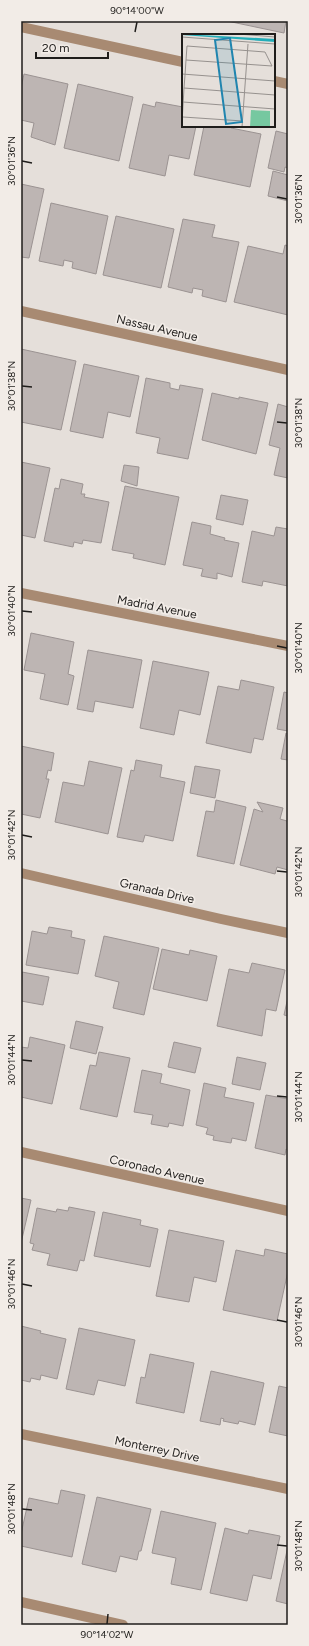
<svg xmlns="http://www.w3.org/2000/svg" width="309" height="1646" font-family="Figtree,sans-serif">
  <rect width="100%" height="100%" fill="#e5dfda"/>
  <!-- building -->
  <path fill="#bdb5b3" stroke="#9b9392" d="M227 21H286L284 33Z
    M24 74 68 84 55 145 31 137 34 123 21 120V88Z
    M78 84 133 97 119 161 64 148Z
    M156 102 183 107V126H196L189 159 169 155 165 176 129 168 143 104 155 107Z
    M204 126H231V128L261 134 250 187 194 175Z
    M276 131 288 134V168L285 167 284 172 268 168Z
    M273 171 288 175V201L268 196Z
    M21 184 44 189 29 258 21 257Z
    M51 203 108 216 96 274 72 268 73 262 64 260 63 266 39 261Z
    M116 216 174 229 161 288 103 275Z
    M183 219 215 225 212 237 239 242 226 302 202 296 203 290 193 288 192 293 168 287Z
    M285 245 288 246V315L234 302 248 246 283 254Z
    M21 349 76 361 61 430 21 422Z
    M84 364 139 376 130 417 108 412 103 438 70 431Z
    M146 378 170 383V388L179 390 180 385 203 389 188 459 157 453 160 438 136 433Z
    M212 393 239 399V397L268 403 256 454 202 440Z
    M278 404 288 407V478L274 475 280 448 269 445Z
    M21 462 50 468 35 538 21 535Z
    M124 465 139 467 137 486 121 481Z
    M61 479 83 484 81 494H85L84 497 109 502 101 543 83 540 82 544 74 542 73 547 44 541 55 488 59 489Z
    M125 486 179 497 165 565 133 558 134 554 112 550Z
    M221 495 248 500 243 525 216 519Z
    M192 522 211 526 210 534 225 538 224 540 239 543 232 577 217 573V579L201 576 203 569 183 565Z
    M276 527 288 529V586L263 581 262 586 242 582 252 531 274 536Z
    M31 633 74 642 68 674 74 676 68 705 40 699 45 674 24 670Z
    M88 650 142 660 133 708 95 701 93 712 77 709Z
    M153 661 209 672 200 715 179 710 174 735 140 728Z
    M241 680 274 687 263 740 254 738 251 753 206 743 218 686 239 690Z
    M284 692 288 693V731L277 729Z
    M286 733 288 734V760L281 759Z
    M21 746 54 753 51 771 48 770 46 779H49L40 818 21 814Z
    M136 760 162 765 160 777 185 782 173 841 145 835 143 842 117 837 131 770 134 771Z
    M89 761 122 768 108 834 55 822 63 782 84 786Z
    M195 766 220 770 215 798 190 793Z
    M216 800 246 807 234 864 197 856 206 811 214 812Z
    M257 802 283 808 280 819 287 821 288 824V870L277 867 275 874 240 865 254 809 263 812Z
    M49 927 72 931 71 937 85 940 78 974 26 965 32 931 47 934Z
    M104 936 159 948 144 1015 113 1008 119 982 95 976Z
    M162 949 189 955 190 950 217 956 207 1001 153 989Z
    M252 963 285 970 276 1011 266 1009 262 1036 217 1026 229 969 249 973Z
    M22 972 49 977 43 1005 21 1001Z
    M288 997V1016L284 1015Z
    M76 1021 103 1027 96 1054 70 1048Z
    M30 1037 65 1045 52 1104 21 1097V1047L28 1048Z
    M174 1042 201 1048 195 1073 168 1067Z
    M99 1052 130 1058 117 1117 80 1109 90 1065 96 1066Z
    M237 1057 266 1063 260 1090 232 1084Z
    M142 1070 162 1074 160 1083 190 1090 183 1126 169 1123 168 1127 151 1124 153 1115 134 1112Z
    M204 1083 226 1088 224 1097 254 1103 246 1141 232 1138 231 1143 213 1140 214 1136 206 1134 208 1128 196 1125Z
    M266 1095 288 1099V1150L286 1149 285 1155 255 1148Z
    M21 1198 31 1200 21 1243Z
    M69 1207 95 1212 84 1261 80 1260 77 1271 47 1265 50 1254 32 1250 34 1244 30 1243 37 1208 56 1212 57 1209 68 1211Z
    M103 1212 141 1220 140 1225 158 1229 150 1267 94 1256Z
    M169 1230 224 1241 216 1282 194 1277 189 1302 156 1296Z
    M265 1249 288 1254V1271L277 1321 223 1310 236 1250 264 1256Z
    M21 1326 41 1331 40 1333 66 1339 57 1379 41 1375 40 1380 31 1378 30 1382 21 1380Z
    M79 1328 135 1340 125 1386 98 1380 94 1395 66 1389Z
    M150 1354 194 1363 184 1413 136 1403 141 1377 145 1378Z
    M211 1371 264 1383 255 1425 239 1421 238 1424 223 1421 224 1419 221 1418 220 1425 200 1421Z
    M279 1386 288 1388V1436L269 1432Z
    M61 1490 85 1495 72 1557 21 1546V1534L29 1498 58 1504Z
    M97 1497 151 1509 141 1551H139L137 1560 120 1556 116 1572 82 1564Z
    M161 1511 216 1523 201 1590 171 1584 176 1558 152 1553Z
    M225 1528 248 1534 249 1530 280 1536 271 1579 253 1575 247 1601 210 1593Z
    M288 1546V1604L276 1601Z"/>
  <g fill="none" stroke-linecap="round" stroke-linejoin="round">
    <!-- minor -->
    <path stroke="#a88a72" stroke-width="10" d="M21 27 183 62
      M274 81 288 84
      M21 311 288 370
      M21 593 288 646
      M21 873 221 919 288 933
      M21 1152 288 1211
      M21 1434 288 1489
      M21 1602 123 1625"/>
  </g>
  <!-- ticks -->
  <path fill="none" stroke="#1f1d1b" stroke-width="1.5" d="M135 32 137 22M22 161 32 163M277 197 287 199M22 386 32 387M277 422 287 423M22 611 32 612M277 646 287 648M22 835 32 837M277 871 287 872M22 1060 32 1061M277 1096 287 1097M22 1284 32 1286M277 1320 287 1322M22 1509 32 1510M277 1545 287 1546M107 1624 108 1614"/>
  <g text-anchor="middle" stroke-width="3.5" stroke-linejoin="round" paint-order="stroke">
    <!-- street labels -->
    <g font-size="12" fill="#1f1d1b" stroke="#f2ece7">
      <text transform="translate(157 328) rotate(13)" y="4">Nassau Avenue</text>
      <text transform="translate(157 607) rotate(11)" y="4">Madrid Avenue</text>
      <text transform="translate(157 891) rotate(13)" y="4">Granada Drive</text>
      <text transform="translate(157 1170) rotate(13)" y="4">Coronado Avenue</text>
      <text transform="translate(157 1449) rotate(12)" y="4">Monterrey Drive</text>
    </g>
  </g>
  <!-- overview -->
  <g transform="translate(182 34)">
    <rect width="93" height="93" fill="#e5dfda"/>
    <path d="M69 76 88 77V93H68Z" fill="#76c8a0"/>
    <path d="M0 0 93 5V8L0 1Z" fill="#23aeb9"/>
    <path fill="none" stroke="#96918e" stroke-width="1" d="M56 0 93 3M0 3 93 10M0 40 93 47M2 54 93 61M1 68 93 75M1 83 61 87M0 89 2 54 3 41 4 26 5 12 83 18 90 32 4 26M60 93 66 10"/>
    <path fill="#2085af" fill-opacity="0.15" stroke="#2085af" stroke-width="2" d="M48 4 60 88 44 90 33 6Z"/>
    <rect width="93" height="93" fill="none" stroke="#1f1d1b" stroke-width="2"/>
  </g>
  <!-- border -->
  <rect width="309" height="1646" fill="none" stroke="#f2ece7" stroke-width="44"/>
  <!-- scale -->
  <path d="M36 52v6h72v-6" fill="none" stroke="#1f1d1b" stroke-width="2"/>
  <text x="42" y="52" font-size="12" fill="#1f1d1b" stroke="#f2ece7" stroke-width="3" paint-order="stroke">20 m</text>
  <rect x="22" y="22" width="265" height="1602" fill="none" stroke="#1f1d1b" stroke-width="1.5"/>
  <g font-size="10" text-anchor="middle" fill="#1f1d1b">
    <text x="137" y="14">90°14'00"W</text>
    <text transform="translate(11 161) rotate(-90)" y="4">30°01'36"N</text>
    <text transform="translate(298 199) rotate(-90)" y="4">30°01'36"N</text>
    <text transform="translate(11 386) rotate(-90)" y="4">30°01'38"N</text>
    <text transform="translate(298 423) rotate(-90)" y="4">30°01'38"N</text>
    <text transform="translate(11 611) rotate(-90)" y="4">30°01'40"N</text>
    <text transform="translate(298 648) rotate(-90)" y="4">30°01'40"N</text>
    <text transform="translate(11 835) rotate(-90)" y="4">30°01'42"N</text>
    <text transform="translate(298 872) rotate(-90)" y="4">30°01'42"N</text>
    <text transform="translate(11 1060) rotate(-90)" y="4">30°01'44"N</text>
    <text transform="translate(298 1097) rotate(-90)" y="4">30°01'44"N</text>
    <text transform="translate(11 1284) rotate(-90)" y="4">30°01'46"N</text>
    <text transform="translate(298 1322) rotate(-90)" y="4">30°01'46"N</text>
    <text transform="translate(11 1509) rotate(-90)" y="4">30°01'48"N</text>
    <text transform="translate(298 1546) rotate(-90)" y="4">30°01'48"N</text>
    <text x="107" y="1638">90°14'02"W</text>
  </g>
</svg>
